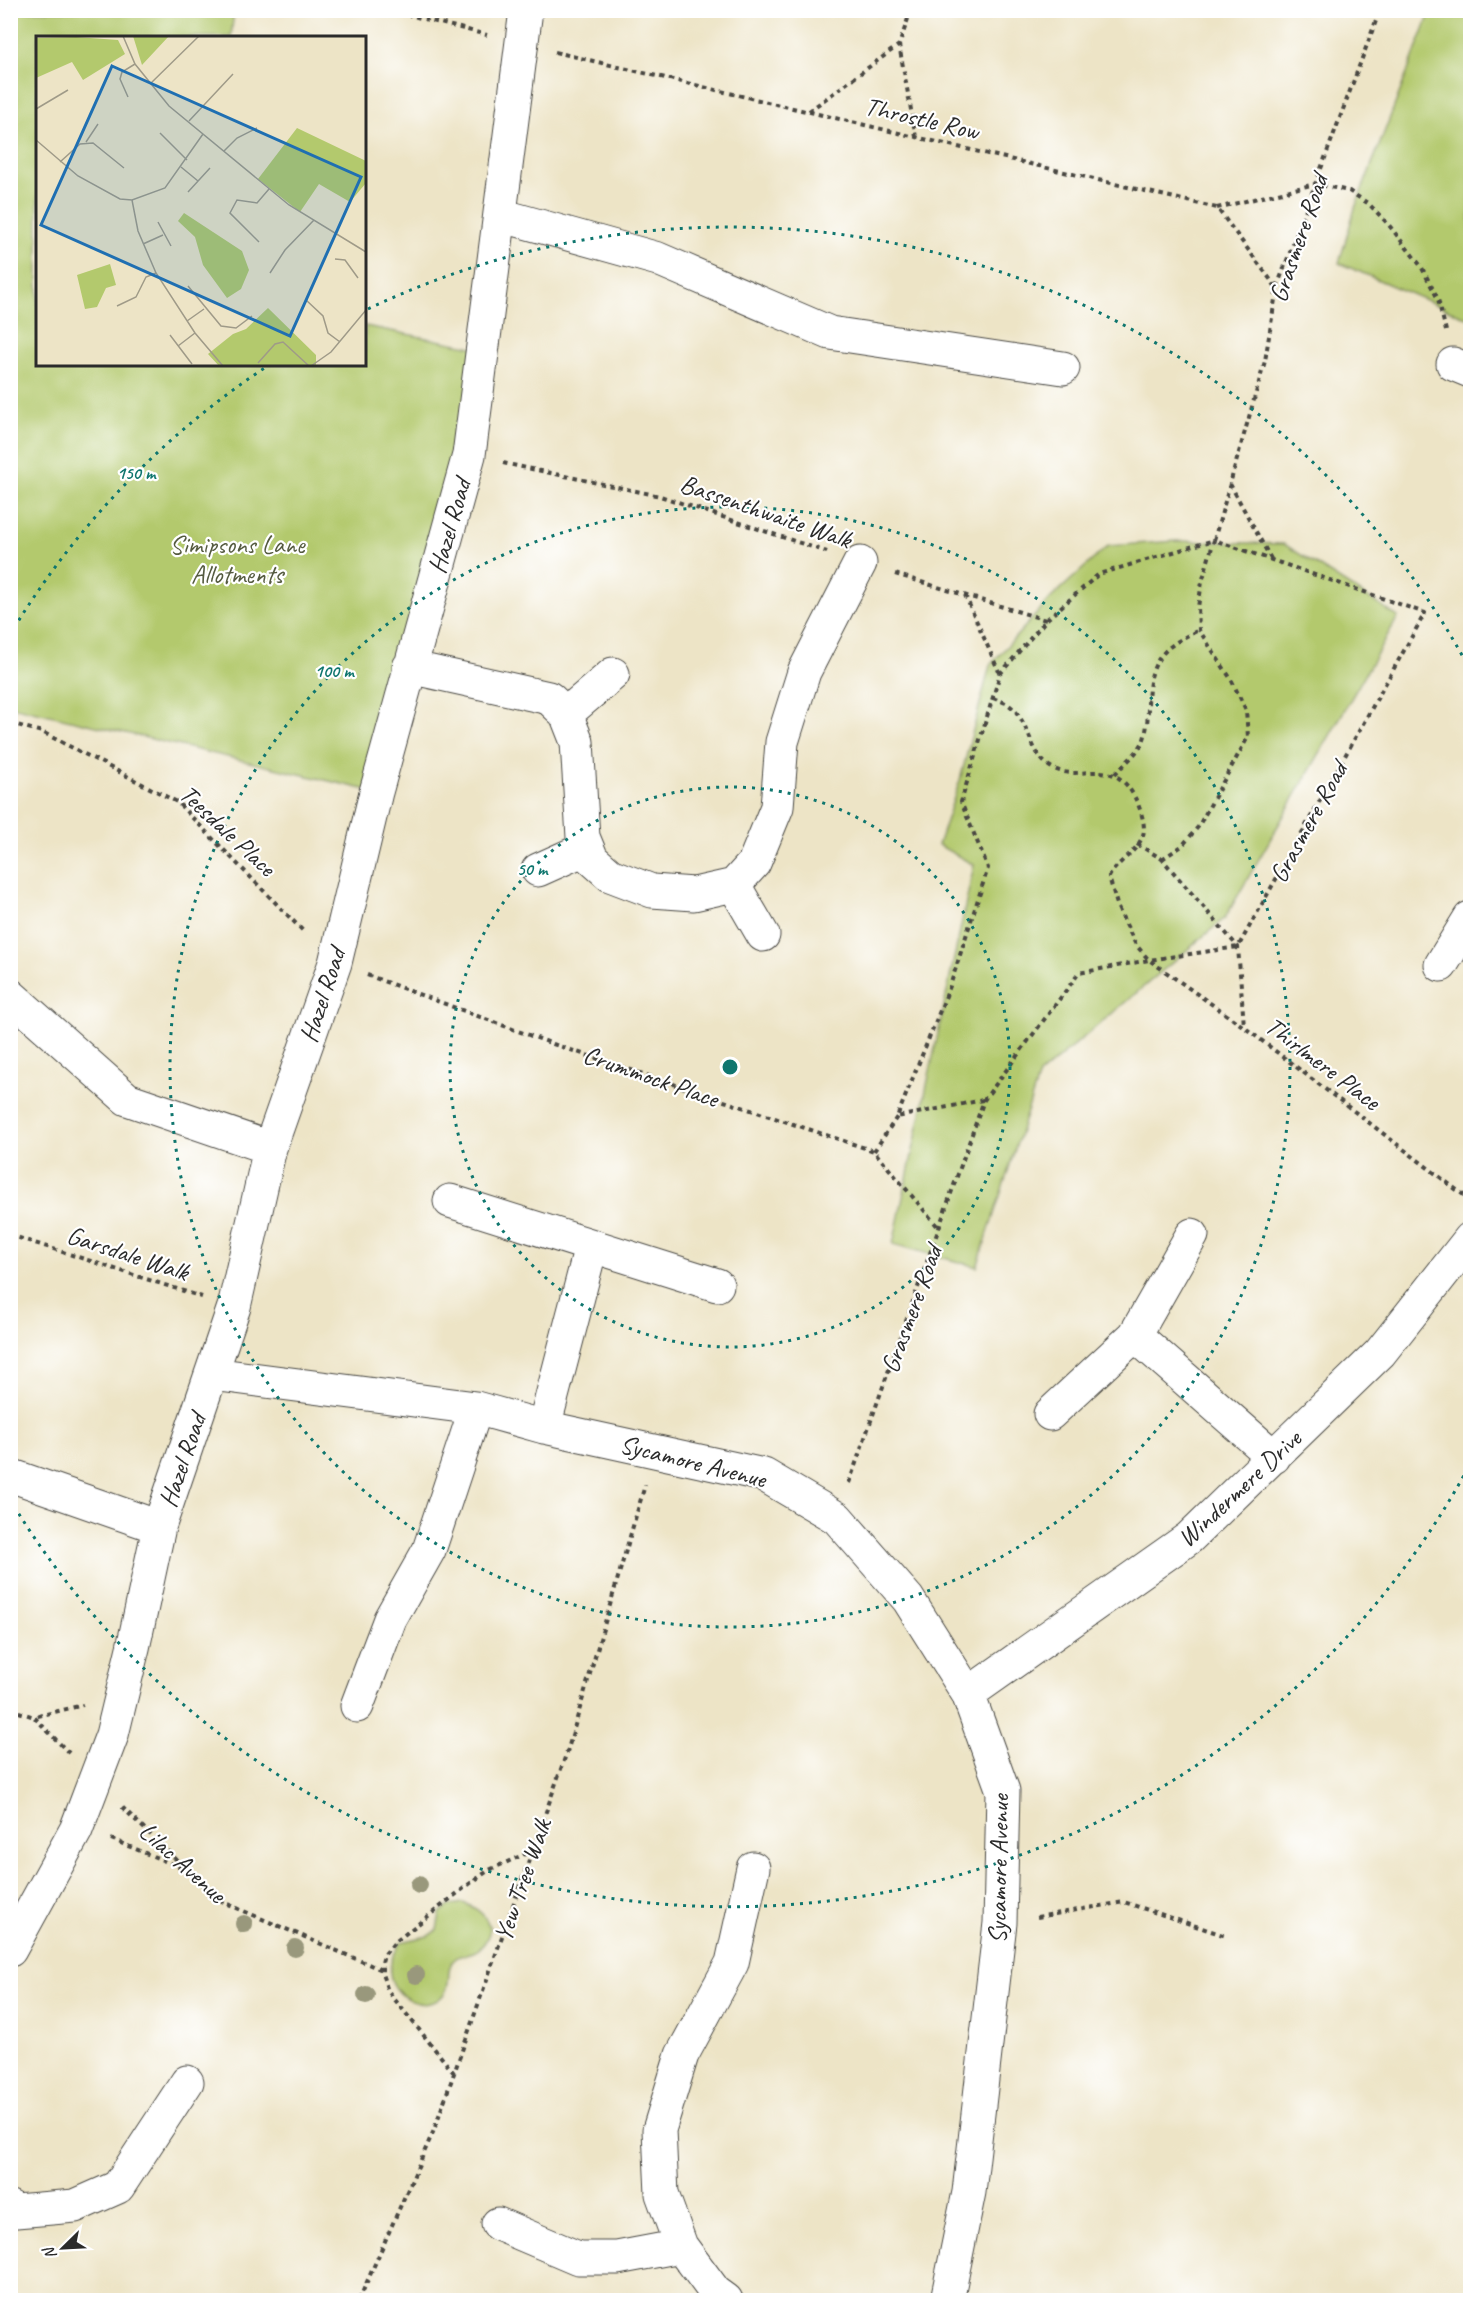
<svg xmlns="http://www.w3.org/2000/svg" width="1481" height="2311" font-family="Caveat,sans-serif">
  <rect width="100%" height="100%" fill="#fff"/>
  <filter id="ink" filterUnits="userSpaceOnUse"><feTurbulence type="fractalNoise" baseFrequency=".0167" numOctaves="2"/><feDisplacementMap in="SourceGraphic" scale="12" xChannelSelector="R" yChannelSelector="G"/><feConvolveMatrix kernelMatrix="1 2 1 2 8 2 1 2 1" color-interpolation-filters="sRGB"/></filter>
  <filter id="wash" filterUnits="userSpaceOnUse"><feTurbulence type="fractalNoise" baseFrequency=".008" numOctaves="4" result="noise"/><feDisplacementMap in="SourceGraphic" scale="24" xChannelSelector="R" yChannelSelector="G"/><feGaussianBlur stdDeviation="1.35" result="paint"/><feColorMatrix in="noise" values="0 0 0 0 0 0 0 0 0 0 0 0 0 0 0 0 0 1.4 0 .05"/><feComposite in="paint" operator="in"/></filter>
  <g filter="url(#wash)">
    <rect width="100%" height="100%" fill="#ede4c6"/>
    <!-- green -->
    <path fill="#b3c96d" stroke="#6f7a4c" stroke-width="1.5" d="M11 11H234L231 37 38 38V364H364L365 326 483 349 376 792 11 706Z
      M1431 11H1470V319L1339 263 1355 208Z
      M1177 541 1284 544 1398 617 1225 918 1039 1075 977 1267 893 1244 974 865 938 845 960 780 990 665 1051 598 1108 546Z
      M463 1903C484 1910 500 1928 480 1948 473 1955 462 1953 455 1959 444 1968 453 1983 444 1994 427 2016 391 1997 390 1972 389 1961 396 1951 401 1942L428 1936 437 1930 440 1913 451 1905Z"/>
  </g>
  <g filter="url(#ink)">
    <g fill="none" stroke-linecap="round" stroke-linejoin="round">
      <defs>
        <path id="street" d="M500 215 658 259 830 333 1063 368
          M1453 364 1470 371
          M409 667 549 698 566 714 577 742 583 837 592 859 610 875 652 891 694 894 734 885 754 863 777 807 782 742 804 672 860 563
          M566 714 613 674
          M538 870 587 848
          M734 885 763 935
          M1441 965 1470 918
          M10 995 127 1099 270 1148
          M450 1201 717 1285
          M1135 1335 1274 1457
          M212 1374 476 1408 544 1427 764 1475 837 1518 908 1599 968 1694 1003 1791 1000 1923 969 2192 947 2300
          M1050 1414 1135 1335 1192 1235
          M544 1427 591 1247
          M10 1475 159 1527
          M968 1694 1189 1538 1380 1353 1470 1239
          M357 1706 390 1619 429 1550 476 1408
          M10 1950 76 1830 112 1735 133 1648 159 1527 234 1307 270 1148 335 963 376 792 469 455 526 10
          M10 2207 16 2211 75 2206 118 2187 187 2082
          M498 2224 578 2258H617L681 2246
          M726 2300 715 2292 681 2246 662 2194 659 2130 682 2055 732 1963 753 1868"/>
      </defs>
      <!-- street casing -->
      <use href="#street" stroke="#484742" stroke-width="35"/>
      <!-- path -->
      <path stroke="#484742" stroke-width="4" stroke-dasharray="4.5 4.5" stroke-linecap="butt" d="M389 10 487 35
        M911 10 899 45 916 137
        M555 52 1217 208 1276 287
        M809 111 899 45
        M1217 208 1315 184 1349 191 1369 204 1388 224 1421 266 1438 299 1446 331
        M503 463 660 496 827 552
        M1230 484 1271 559
        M895 574 1046 620
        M965 595 1000 674
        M993 698C998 700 1005 702 1009 705 1029 720 1029 752 1049 766 1081 787 1113 748 1138 804 1141 812 1146 826 1143 835 1137 853 1117 861 1109 877L1118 908 1136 945 1149 960 1244 1027 1470 1200
        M10 723 42 732 177 802 305 933
        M1115 774C1123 765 1137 754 1143 742 1147 732 1148 716 1148 705 1149 662 1160 648 1199 630
        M1137 844 1162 859 1238 947 1244 1026
        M1162 859 1182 846 1198 827 1248 737 1246 710 1231 679 1199 630 1198 607 1202 582 1214 540
        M367 975 553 1044 874 1151 939 1228
        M983 1100 897 1117 950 986 988 868 961 802 1000 674 1046 620 1099 574 1214 540
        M874 1151 897 1117
        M10 1235 202 1297
        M849 1483 984 1100 1079 973 1149 960 1238 947 1425 613 1214 540 1265 361 1277 287 1380 10
        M10 1709 34 1717
        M69 1753 34 1717 83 1705
        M122 1807 214 1896 225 1903 382 1970
        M111 1839 182 1868
        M1037 1917 1124 1902 1226 1936
        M454 2073 388 1991 382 1974V1963L384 1955 395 1942 468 1885 489 1870 532 1851
        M359 2300 434 2130 568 1749 645 1485"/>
      <!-- street -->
      <use href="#street" stroke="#fff" stroke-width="33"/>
    </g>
    <!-- trees -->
    <g fill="#99987c">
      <circle cx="419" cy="1885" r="9"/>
      <circle cx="244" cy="1924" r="9"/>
      <circle cx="295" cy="1948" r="9"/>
      <circle cx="416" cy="1975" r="9"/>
      <circle cx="366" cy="1995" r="9"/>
    </g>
  </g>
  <!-- distance rings -->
  <g fill="none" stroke="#0f766e" stroke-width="3" stroke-dasharray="3 6">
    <circle cx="730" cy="1067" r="280"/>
    <circle cx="730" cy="1067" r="560"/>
    <path d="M1468 1468A840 840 0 0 1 14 1506M14 628A840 840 0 0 1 266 367M368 309A840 840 0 0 1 1468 666"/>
  </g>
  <g text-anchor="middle" stroke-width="4.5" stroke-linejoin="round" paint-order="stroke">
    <!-- street labels -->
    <g font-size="26" fill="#2b2b2b" stroke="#fff">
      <text transform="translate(922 118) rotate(13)" y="9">Throstle Row</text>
      <text transform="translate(1298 238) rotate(-71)" y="9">Grasmere Road</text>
      <text transform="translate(766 511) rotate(19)" y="9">Bassenthwaite Walk</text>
      <text transform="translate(449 526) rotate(-74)" y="9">Hazel Road</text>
      <text transform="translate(1308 822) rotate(-61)" y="9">Grasmere Road</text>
      <text transform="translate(228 830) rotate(43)" y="9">Teesdale Place</text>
      <text transform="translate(322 995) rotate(-72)" y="9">Hazel Road</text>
      <text transform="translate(1323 1063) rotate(37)" y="9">Thirlmere Place</text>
      <text transform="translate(651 1076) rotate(19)" y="9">Crummock Place</text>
      <text transform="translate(128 1253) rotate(18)" y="9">Garsdale Walk</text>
      <text transform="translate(911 1309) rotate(-70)" y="9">Grasmere Road</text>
      <text transform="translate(182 1460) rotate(-71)" y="9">Hazel Road</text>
      <text transform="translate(693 1461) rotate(14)" y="9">Sycamore Avenue</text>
      <text transform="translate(1239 1488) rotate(-43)" y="9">Windermere Drive</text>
      <text transform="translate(183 1862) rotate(42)" y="9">Lilac Avenue</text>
      <text transform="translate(998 1869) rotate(-89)" y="9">Sycamore Avenue</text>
      <text transform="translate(522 1880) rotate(-71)" y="9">Yew Tree Walk</text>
    </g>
    <!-- park labels -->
    <g font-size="26" fill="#545a3f" stroke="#fff">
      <text x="237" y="553">Simipsons Lane<tspan x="237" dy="30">Allotments</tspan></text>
    </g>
  </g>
  <!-- overview -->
  <g transform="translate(36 36)">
    <rect width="330" height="330" fill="#ede4c6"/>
    <path d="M97 0H133L106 29ZM40 1 82 4 89 18 47 44 36 26 0 42V2ZM261 92 330 125V147L314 166 283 148 264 176 222 143ZM148 177 206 215 213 234 205 253 191 262 167 229 159 201 142 185ZM74 228 80 249 70 252 61 271 49 273 41 239ZM232 272 280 319V330H183L172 318 197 298 210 293Z" fill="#b3c96d"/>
    <path fill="none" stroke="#9f9a88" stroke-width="1.5" d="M87 0 99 28 133 70 253 169 330 216M114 48 163 0M92 61 84 43 86 36 99 28M0 73 32 54M153 85 197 38M124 97 151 124M0 104 42 140 84 163 96 164 129 152 167 98M50 106 62 88M188 115 201 102 221 92M24 126 44 108 57 107 88 132M145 131 162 145M152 156 174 132M96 164 102 195 120 237 159 297 187 330M122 186 135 210M223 206 194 177 201 164 221 167 233 153M107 208 127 199M299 223 309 224 322 242M234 237 249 214 278 184M152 250 185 290 200 292 216 280M270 264 287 280 292 297 304 306M81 270 100 261 110 241 120 237M151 285 168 273M134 299 156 328M142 310 159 297M222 327 239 308 247 306 273 330M275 330 295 316 330 274"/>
    <path fill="#1f6fb2" fill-opacity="0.15" stroke="#1f6fb2" stroke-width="3" d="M76 30 325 141 254 300 5 189Z"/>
    <rect width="330" height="330" fill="none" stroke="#2b2b2b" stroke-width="3"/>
  </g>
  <circle cx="730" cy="1067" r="9" fill="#0f766e" stroke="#fff" stroke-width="3"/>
  <g font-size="18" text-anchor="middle" font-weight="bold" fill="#0f766e" stroke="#fff" stroke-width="4.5" stroke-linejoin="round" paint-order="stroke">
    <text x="136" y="479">150 m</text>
    <text x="334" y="677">100 m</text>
    <text x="532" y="875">50 m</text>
  </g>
  <!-- margin -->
  <rect width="1481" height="2311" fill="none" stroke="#fff" stroke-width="36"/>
  <!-- north arrow -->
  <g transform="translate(63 2248) rotate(246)" stroke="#ffffff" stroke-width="4.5" paint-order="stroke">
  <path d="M0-4.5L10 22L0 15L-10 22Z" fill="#2b2b2b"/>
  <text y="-9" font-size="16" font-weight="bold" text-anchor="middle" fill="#2b2b2b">N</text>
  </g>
</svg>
